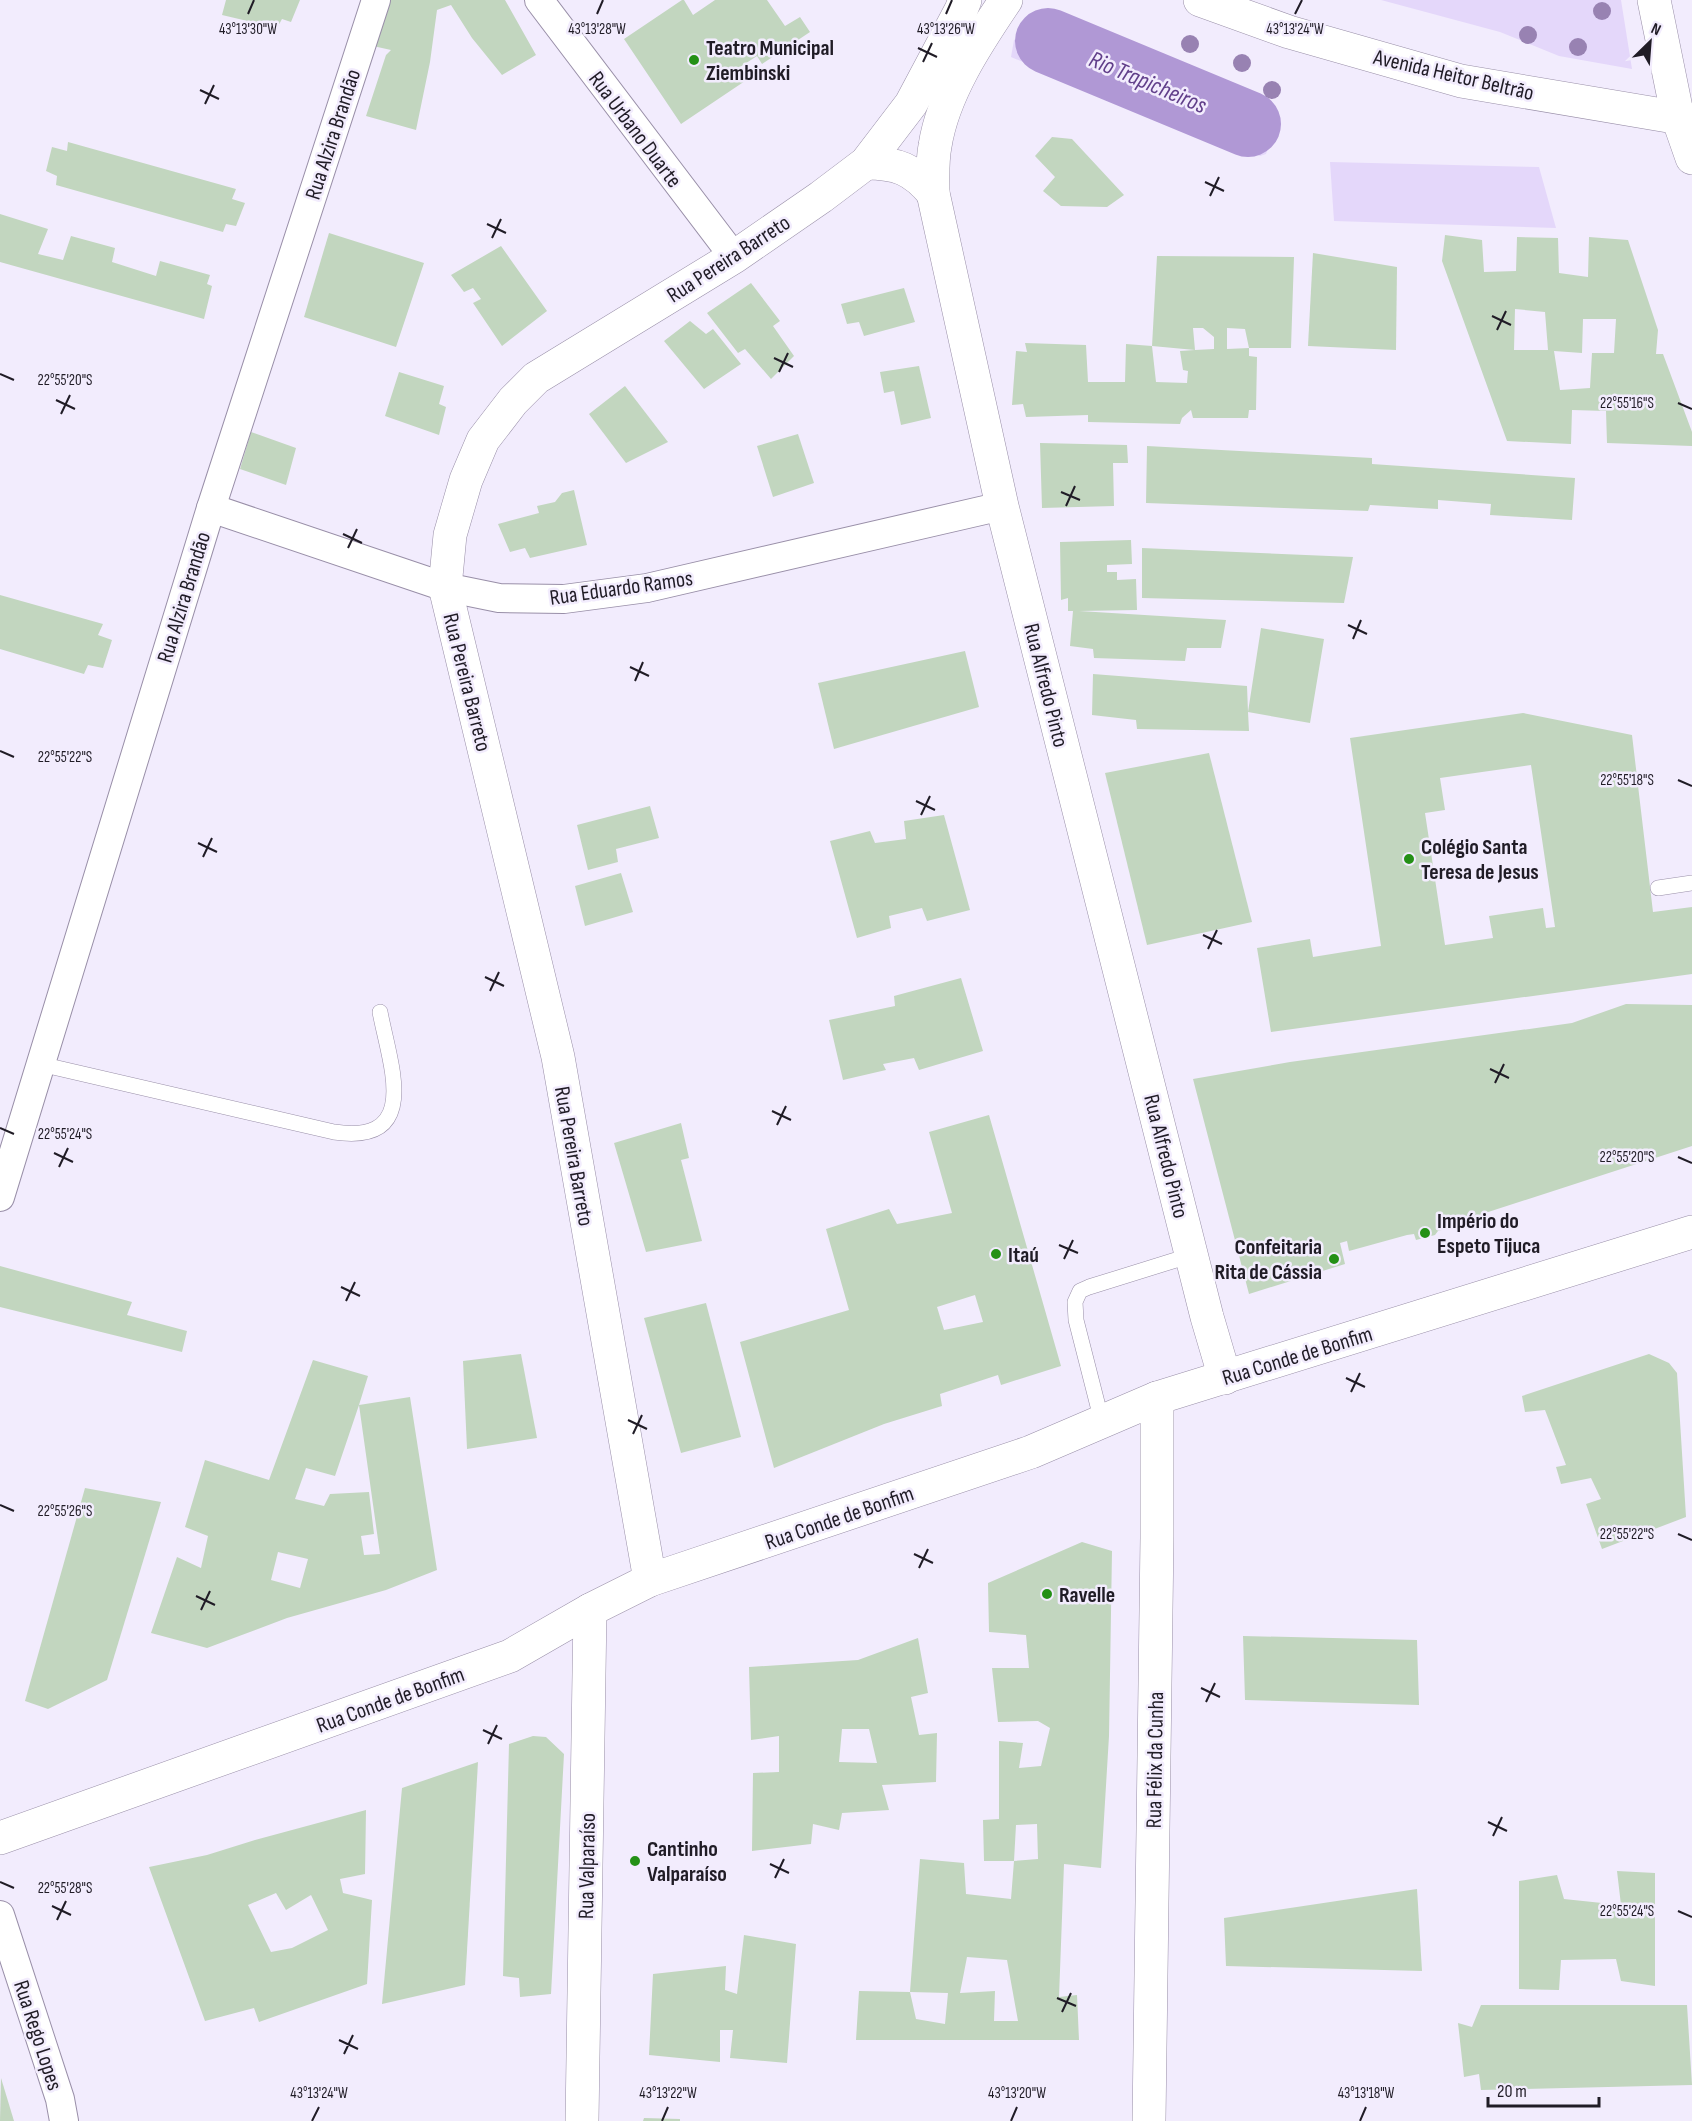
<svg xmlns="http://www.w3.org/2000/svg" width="1692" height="2121" font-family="'Sofia Sans Condensed',sans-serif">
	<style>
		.green { fill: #e4d7fa }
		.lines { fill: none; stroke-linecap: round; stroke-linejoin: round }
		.river { stroke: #b098d5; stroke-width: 66 }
		.building { fill: #c2d6bf; fill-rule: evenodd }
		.lane-casing { stroke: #998fa8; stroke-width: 16 }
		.street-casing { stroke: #998fa8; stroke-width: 30 }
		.secondary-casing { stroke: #998fa8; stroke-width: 34 }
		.lane { stroke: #fff; stroke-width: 15 }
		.street { stroke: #fff; stroke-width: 28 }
		.secondary { stroke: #fff; stroke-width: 33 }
		.tree { fill: #9882b2 }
		.ticks { fill: none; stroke: #201c26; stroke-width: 2 }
		.poi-dot { fill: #249016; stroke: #f2ecfd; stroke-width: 2 }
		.labels { text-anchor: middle; stroke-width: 5; stroke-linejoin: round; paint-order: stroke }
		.poi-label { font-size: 22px; font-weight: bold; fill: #201c26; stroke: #f2ecfd; text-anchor: start }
		.street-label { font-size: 22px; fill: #201c26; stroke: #f2ecfd }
		.water-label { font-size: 24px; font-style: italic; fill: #613f8a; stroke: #f2ecfd }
		.ticks-label { font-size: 15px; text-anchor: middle; fill: #201c26; stroke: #f2ecfd; stroke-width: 5; stroke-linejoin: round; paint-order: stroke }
	</style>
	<rect width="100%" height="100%" fill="#f2ecfd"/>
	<g class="green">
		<path d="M1381,0H1621L1632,69L1559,56L1500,32Z"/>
		<path d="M1037,25L1069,32L1275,109L1278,115L1266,154L1260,156L1164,121L1011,57L1014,40Z"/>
		<path d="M1330,162L1539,167L1556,228L1334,221Z"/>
	</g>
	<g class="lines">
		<path class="river" d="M1048,41L1248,124"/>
	</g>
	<g class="building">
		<path d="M226,0H300L291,22L282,19L277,28L222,15Z"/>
		<path d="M388,0H505L536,55L502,75L472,38L451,5L437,10L430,62L416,130L366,116L386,55L391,50L373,46Z"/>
		<path d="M682,0H684L693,15L715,0H767L785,26L800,17L810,32L762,64L757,56L737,69L745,81L681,124L624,39Z"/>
		<path d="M1052,137L1072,139L1124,195L1107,207L1061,206L1043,191L1055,177L1035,156Z"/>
		<path d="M68,142L236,189L232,199L245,203L236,226L226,224L223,232L56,185L57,176L46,171L52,147L67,151Z"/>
		<path d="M0,214L48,229L38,254L63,260L71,236L115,248L112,262L156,276L160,261L210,275L207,284L212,286L204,319L0,262Z"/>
		<path d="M329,233L424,263L396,347L304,317Z"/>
		<path d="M1445,235L1482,240L1484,272L1516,271L1517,237L1558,238L1559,273L1588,277L1589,237L1628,240L1658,330L1656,354H1663L1692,432V446L1607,443L1606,411L1572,410L1571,444L1507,441L1442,261ZM1515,309L1545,312L1548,350H1514ZM1583,319H1616L1614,353H1592L1590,388L1560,390L1554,351L1582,353Z"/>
		<path d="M501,246L547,311L502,346L473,303L481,299L473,288L464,292L451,275Z"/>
		<path d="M1313,253L1397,267L1396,350L1308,346Z"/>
		<path d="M1157,256L1294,257L1291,348H1249L1245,329L1227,328V349L1249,348V356L1257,357L1256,410H1249L1248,418H1193L1191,410L1182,418L1180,424L1088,422V415L1026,417L1023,404L1012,405L1016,351L1027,352L1025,343L1086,345L1088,382H1125L1126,344L1152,346L1156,382L1187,383L1188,371L1183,370L1180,351L1195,350L1152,346ZM1193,328H1203L1214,337V349L1195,350Z"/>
		<path d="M751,283L780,321L773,326L794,356L771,379L745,349L738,353L707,313Z"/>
		<path d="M904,288L915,322L864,336L859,322L847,324L841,304Z"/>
		<path d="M690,321L706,334L713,329L741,364L704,389L664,341Z"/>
		<path d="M919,366L931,418L901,425L894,391L884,393L880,372Z"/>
		<path d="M399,372L444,386L439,404L446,407L439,435L385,416Z"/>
		<path d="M625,386L668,442L626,463L589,414Z"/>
		<path d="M251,432L296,448L286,485L240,469Z"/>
		<path d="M798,434L814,483L773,497L757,446Z"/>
		<path d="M1040,443L1127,445L1128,463H1113L1114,506L1042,508Z"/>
		<path d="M1147,446L1372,458V464L1575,478L1572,520L1490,515L1491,504L1438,500V509L1370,505L1368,511L1146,503Z"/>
		<path d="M574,490L587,545L530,558L525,548L510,552L498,524L539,513L537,506L555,502L562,493Z"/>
		<path d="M1131,540L1132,564L1107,565V572H1117V580L1136,579L1137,610L1079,611L1226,620L1221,648H1187L1185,661L1094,658L1093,649L1070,646L1073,611H1068V598L1061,600L1060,542Z"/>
		<path d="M1142,548L1353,557L1344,603L1142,598Z"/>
		<path d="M0,595L103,624L98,635L112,640L103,668L88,665L84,674L0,649Z"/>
		<path d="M1261,628L1324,639L1310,723L1248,712L1249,731L1137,729L1136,720L1092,715L1093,674L1247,686L1248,712Z"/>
		<path d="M965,651L979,707L834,749L818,683Z"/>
		<path d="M1523,713L1632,735L1653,912L1692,907V974L1271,1032L1257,948L1310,939L1313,957L1381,946L1350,738ZM1531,765L1555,927L1546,928L1543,908L1489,916L1493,938L1445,945L1425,813L1445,810L1440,778Z"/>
		<path d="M1209,753L1252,922L1147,945L1105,773Z"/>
		<path d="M650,806L659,838L616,849L618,862L588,870L577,825Z"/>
		<path d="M944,815L970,910L927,921L922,908L889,916L891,928L857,938L830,841L870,831L875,843L906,839L904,821Z"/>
		<path d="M621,873L633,912L585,926L575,886Z"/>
		<path d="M961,978L983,1051L919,1070L914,1058L883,1064L886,1070L843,1080L829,1020L895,1006L894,996Z"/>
		<path d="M1626,1004L1692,1005V1146L1482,1214L1483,1219L1438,1231L1435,1235L1416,1240L1414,1234L1407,1235L1349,1251L1347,1241L1340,1243L1345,1264L1249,1294L1193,1079L1290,1062L1572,1023Z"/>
		<path d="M989,1115L1061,1366L1001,1385L998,1375L940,1394L942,1406L884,1424L774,1468L740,1342L849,1310L826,1229L889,1209L897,1224L952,1213L929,1132ZM975,1295L983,1322L944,1330L937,1307Z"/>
		<path d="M681,1123L689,1158L681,1160L702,1241L646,1252L614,1143Z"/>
		<path d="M0,1266L132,1302L127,1315L187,1331L182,1352L0,1307Z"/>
		<path d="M706,1303L741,1437L681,1453L644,1318Z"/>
		<path d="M521,1354L537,1438L467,1449L463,1361Z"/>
		<path d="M1649,1354L1669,1363L1677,1373L1686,1517L1602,1549L1586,1504L1601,1499L1591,1478L1561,1484L1556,1467L1566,1465L1545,1410L1525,1412L1522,1396Z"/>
		<path d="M313,1360L368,1376L359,1405L335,1476L306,1468L295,1499L324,1506L330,1494L369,1492L374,1534L361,1536L364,1555L380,1554L359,1405L410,1397L437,1570L386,1590L287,1618L207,1648L151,1633L177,1557L201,1568L208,1536L185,1527L205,1460L269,1480ZM278,1552L308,1559L300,1588L271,1580Z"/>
		<path d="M85,1488L161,1502L107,1680L48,1709L25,1701Z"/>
		<path d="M1082,1542L1112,1551L1109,1736L1101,1868L1064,1864L1059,1997L1077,1995L1079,2040H856L859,1991L910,1992L916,2019L945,2024L948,1993L910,1992L920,1859L964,1863L966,1894L1011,1899L1014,1861L1038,1859L1037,1824L1016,1825L1014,1861H984L983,1820L999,1819V1741L1023,1743L1019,1768L1041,1766L1050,1728L1038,1721L998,1722L992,1668H1029L1026,1635L989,1632L988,1583ZM967,1957L1007,1960L1018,2021H994L995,1991L960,1993Z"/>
		<path d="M1243,1636L1417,1640L1419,1705L1245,1700Z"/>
		<path d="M918,1638L928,1693L911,1697L919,1735L937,1733L936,1782L882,1785L889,1810L842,1813L839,1830L813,1824L811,1844L752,1851L753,1773L779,1772V1736L751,1740L749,1667L858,1660ZM842,1729H869L877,1763L839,1762Z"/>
		<path d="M533,1736L546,1737L564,1754L551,1994L520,1997L519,1978L503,1976L509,1744Z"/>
		<path d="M478,1762L465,1985L382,2004L402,1788Z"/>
		<path d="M366,1810L365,1874L340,1879L343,1893L372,1900L367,1984L259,2022L254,2008L205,2021L149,1867L207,1855L255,1840ZM276,1893L286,1910L311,1895L328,1930L292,1948L271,1952L248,1905Z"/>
		<path d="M1617,1871L1655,1873V1986L1621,1981L1616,1959L1561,1960L1559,1990L1519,1989V1881L1557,1875L1564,1899L1621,1905Z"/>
		<path d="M1417,1889L1422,1971L1226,1966L1224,1918Z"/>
		<path d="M744,1935L796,1944L787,2063L730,2058L733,2030H720V2062L649,2055L653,1974L726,1966L725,1990L737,1994Z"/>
		<path d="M1481,2005H1687L1692,2085L1481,2090L1479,2074L1464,2077L1458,2023L1472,2027Z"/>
		<path d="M1,2078L14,2121H0Z"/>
		<path d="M644,2118L680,2119V2121H643Z"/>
	</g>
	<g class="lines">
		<defs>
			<g id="lane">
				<path d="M1658,888L1692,883"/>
				<path d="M40,1064L334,1132C422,1145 390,1065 380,1012"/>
				<path d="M1102,1422L1076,1320L1075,1302L1080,1291L1089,1287L1192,1255"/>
			</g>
			<g id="street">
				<path d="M539,0L734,257"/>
				<path d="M211,508L445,587L499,598L564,599L647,588L1002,506"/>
				<path d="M0,1197L211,508L376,0"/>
				<path d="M0,1915L60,2099L64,2121"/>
			</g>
			<g id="secondary">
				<path d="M1006,0C977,43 943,94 935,146C932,161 933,177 933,193L1002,506L1207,1317L1225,1378"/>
				<path d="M1200,0L1289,32L1461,81L1692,120"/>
				<path d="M1654,0L1678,118L1692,158"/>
				<path d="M866,163C897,163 913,169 933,193"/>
				<path d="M650,1580L558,1057L445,587L450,535L466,480L483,440L513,401L536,378L734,257L821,197L866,163L911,104L961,10L965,0"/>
				<path d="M0,1838L510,1656L590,1610L650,1580L1031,1452L1157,1398L1692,1232"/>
				<path d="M582,2121L590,1610"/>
				<path d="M1149,2121L1157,1538V1398"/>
			</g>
		</defs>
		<use href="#lane" class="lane-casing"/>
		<use href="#street" class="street-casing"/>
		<use href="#secondary" class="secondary-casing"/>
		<use href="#lane" class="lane"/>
		<use href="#street" class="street"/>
		<use href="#secondary" class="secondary"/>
	</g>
	<g class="tree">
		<circle cx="1602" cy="11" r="9"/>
		<circle cx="1528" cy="35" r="9"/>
		<circle cx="1190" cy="44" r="9"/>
		<circle cx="1578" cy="47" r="9"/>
		<circle cx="1242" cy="63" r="9"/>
		<circle cx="1272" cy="90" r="9"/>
	</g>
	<path class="ticks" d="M248,14L254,0M597,14L603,0M946,14L952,0M1295,14L1302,0M918,48L937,57M923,62L932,43M200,90L219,99M205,104L214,85M1205,182L1224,191M1210,196L1219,177M487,224L506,233M492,238L501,219M1492,316L1511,325M1497,330L1506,311M774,358L793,367M779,372L788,353M0,374L14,380M56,400L75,409M1678,403L1692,409M61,414L70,395M1061,492L1080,500M1066,506L1075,486M343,534L362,543M348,548L357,529M1348,625L1367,634M1353,639L1361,620M630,667L649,676M635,681L643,662M0,751L14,757M1678,780L1692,786M916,801L935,810M921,815L930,796M198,843L217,852M203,857L212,838M1203,935L1222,944M1208,949L1217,930M485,977L504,986M490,991L499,972M1490,1069L1509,1078M1495,1083L1504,1064M772,1111L791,1120M777,1125L786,1106M0,1128L14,1134M54,1153L73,1162M1678,1157L1692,1163M59,1167L68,1148M1059,1245L1078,1253M1064,1259L1073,1240M341,1287L360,1296M346,1301L355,1282M1346,1378L1365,1387M1351,1392L1360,1373M628,1420L647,1429M633,1434L642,1415M0,1505L14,1511M1678,1534L1692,1540M914,1554L933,1563M919,1568L928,1549M196,1596L215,1605M201,1610L210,1591M1201,1688L1220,1697M1206,1702L1215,1683M483,1730L502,1739M488,1744L497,1725M1488,1822L1507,1831M1493,1836L1502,1817M770,1864L789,1873M775,1878L784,1859M0,1882L14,1888M52,1906L71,1915M1678,1911L1692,1917M57,1920L66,1901M1057,1998L1076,2006M1062,2012L1071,1993M339,2040L358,2049M344,2054L353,2035M312,2121L319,2107M662,2121L668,2107M1011,2121L1017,2107M1360,2121L1366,2107"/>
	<g class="poi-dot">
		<circle cx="694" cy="60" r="6"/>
		<circle cx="1409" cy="859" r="6"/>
		<circle cx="1425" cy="1233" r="6"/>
		<circle cx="996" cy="1254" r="6"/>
		<circle cx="1334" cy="1259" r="6"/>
		<circle cx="1047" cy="1594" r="6"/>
		<circle cx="635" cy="1861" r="6"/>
	</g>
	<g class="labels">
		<g class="poi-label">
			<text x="706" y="55">Teatro Municipal<tspan x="706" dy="25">Ziembinski</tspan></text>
			<text x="1421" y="854">Colégio Santa<tspan x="1421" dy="25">Teresa de Jesus</tspan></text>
			<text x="1437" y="1228">Império do<tspan x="1437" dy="25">Espeto Tijuca</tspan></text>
			<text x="1322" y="1254" text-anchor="end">Confeitaria<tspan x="1322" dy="25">Rita de Cássia</tspan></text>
			<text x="1008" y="1262">Itaú</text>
			<text x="1059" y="1602">Ravelle</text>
			<text x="647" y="1856">Cantinho<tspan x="647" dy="25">Valparaíso</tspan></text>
		</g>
		<g class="street-label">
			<text transform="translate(1454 74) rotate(13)" y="8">Avenida Heitor Beltrão</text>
			<text transform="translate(636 129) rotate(53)" y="8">Rua Urbano Duarte</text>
			<text transform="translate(332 134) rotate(-72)" y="8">Rua Alzira Brandão</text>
			<text transform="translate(728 258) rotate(-33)" y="8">Rua Pereira Barreto</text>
			<text transform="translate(621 587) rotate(-8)" y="8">Rua Eduardo Ramos</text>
			<text transform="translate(183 597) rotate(-73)" y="8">Rua Alzira Brandão</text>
			<text transform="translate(468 682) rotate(76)" y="8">Rua Pereira Barreto</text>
			<text transform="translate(1047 685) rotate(76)" y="8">Rua Alfredo Pinto</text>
			<text transform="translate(575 1156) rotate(80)" y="8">Rua Pereira Barreto</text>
			<text transform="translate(1167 1156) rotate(76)" y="8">Rua Alfredo Pinto</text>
			<text transform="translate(1297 1355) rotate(-17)" y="8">Rua Conde de Bonfim</text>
			<text transform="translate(839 1517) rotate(-19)" y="8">Rua Conde de Bonfim</text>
			<text transform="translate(390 1699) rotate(-20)" y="8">Rua Conde de Bonfim</text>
			<text transform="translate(1154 1760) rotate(-89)" y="8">Rua Félix da Cunha</text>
			<text transform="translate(586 1866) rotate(-89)" y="8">Rua Valparaíso</text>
			<text transform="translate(39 2035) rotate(72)" y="8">Rua Rego Lopes</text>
		</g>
		<g class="water-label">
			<text transform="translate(1148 82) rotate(23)" y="8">Rio Trapicheiros</text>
		</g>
	</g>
	<g class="ticks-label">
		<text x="248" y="34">43°13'30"W</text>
		<text x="597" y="34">43°13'28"W</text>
		<text x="946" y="34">43°13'26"W</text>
		<text x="1295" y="34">43°13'24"W</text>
		<text x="65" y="385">22°55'20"S</text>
		<text x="1627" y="408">22°55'16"S</text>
		<text x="65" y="762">22°55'22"S</text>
		<text x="1627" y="785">22°55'18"S</text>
		<text x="65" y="1139">22°55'24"S</text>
		<text x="1627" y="1162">22°55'20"S</text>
		<text x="65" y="1516">22°55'26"S</text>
		<text x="1627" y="1539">22°55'22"S</text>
		<text x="65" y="1893">22°55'28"S</text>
		<text x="1627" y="1916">22°55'24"S</text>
		<text x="319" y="2098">43°13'24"W</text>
		<text x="668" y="2098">43°13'22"W</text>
		<text x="1017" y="2098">43°13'20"W</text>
		<text x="1366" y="2098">43°13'18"W</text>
	</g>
	<g transform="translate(1650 42) rotate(25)" stroke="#f2ecfd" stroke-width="4.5" paint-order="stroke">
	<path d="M0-4.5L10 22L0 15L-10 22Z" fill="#201c26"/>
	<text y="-9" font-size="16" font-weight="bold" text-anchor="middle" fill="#201c26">N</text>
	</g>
	<path d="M1488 2097v9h111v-9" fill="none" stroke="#201c26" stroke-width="3"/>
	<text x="1497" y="2097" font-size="18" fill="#201c26" stroke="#f2ecfd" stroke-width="4.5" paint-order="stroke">20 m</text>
</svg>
